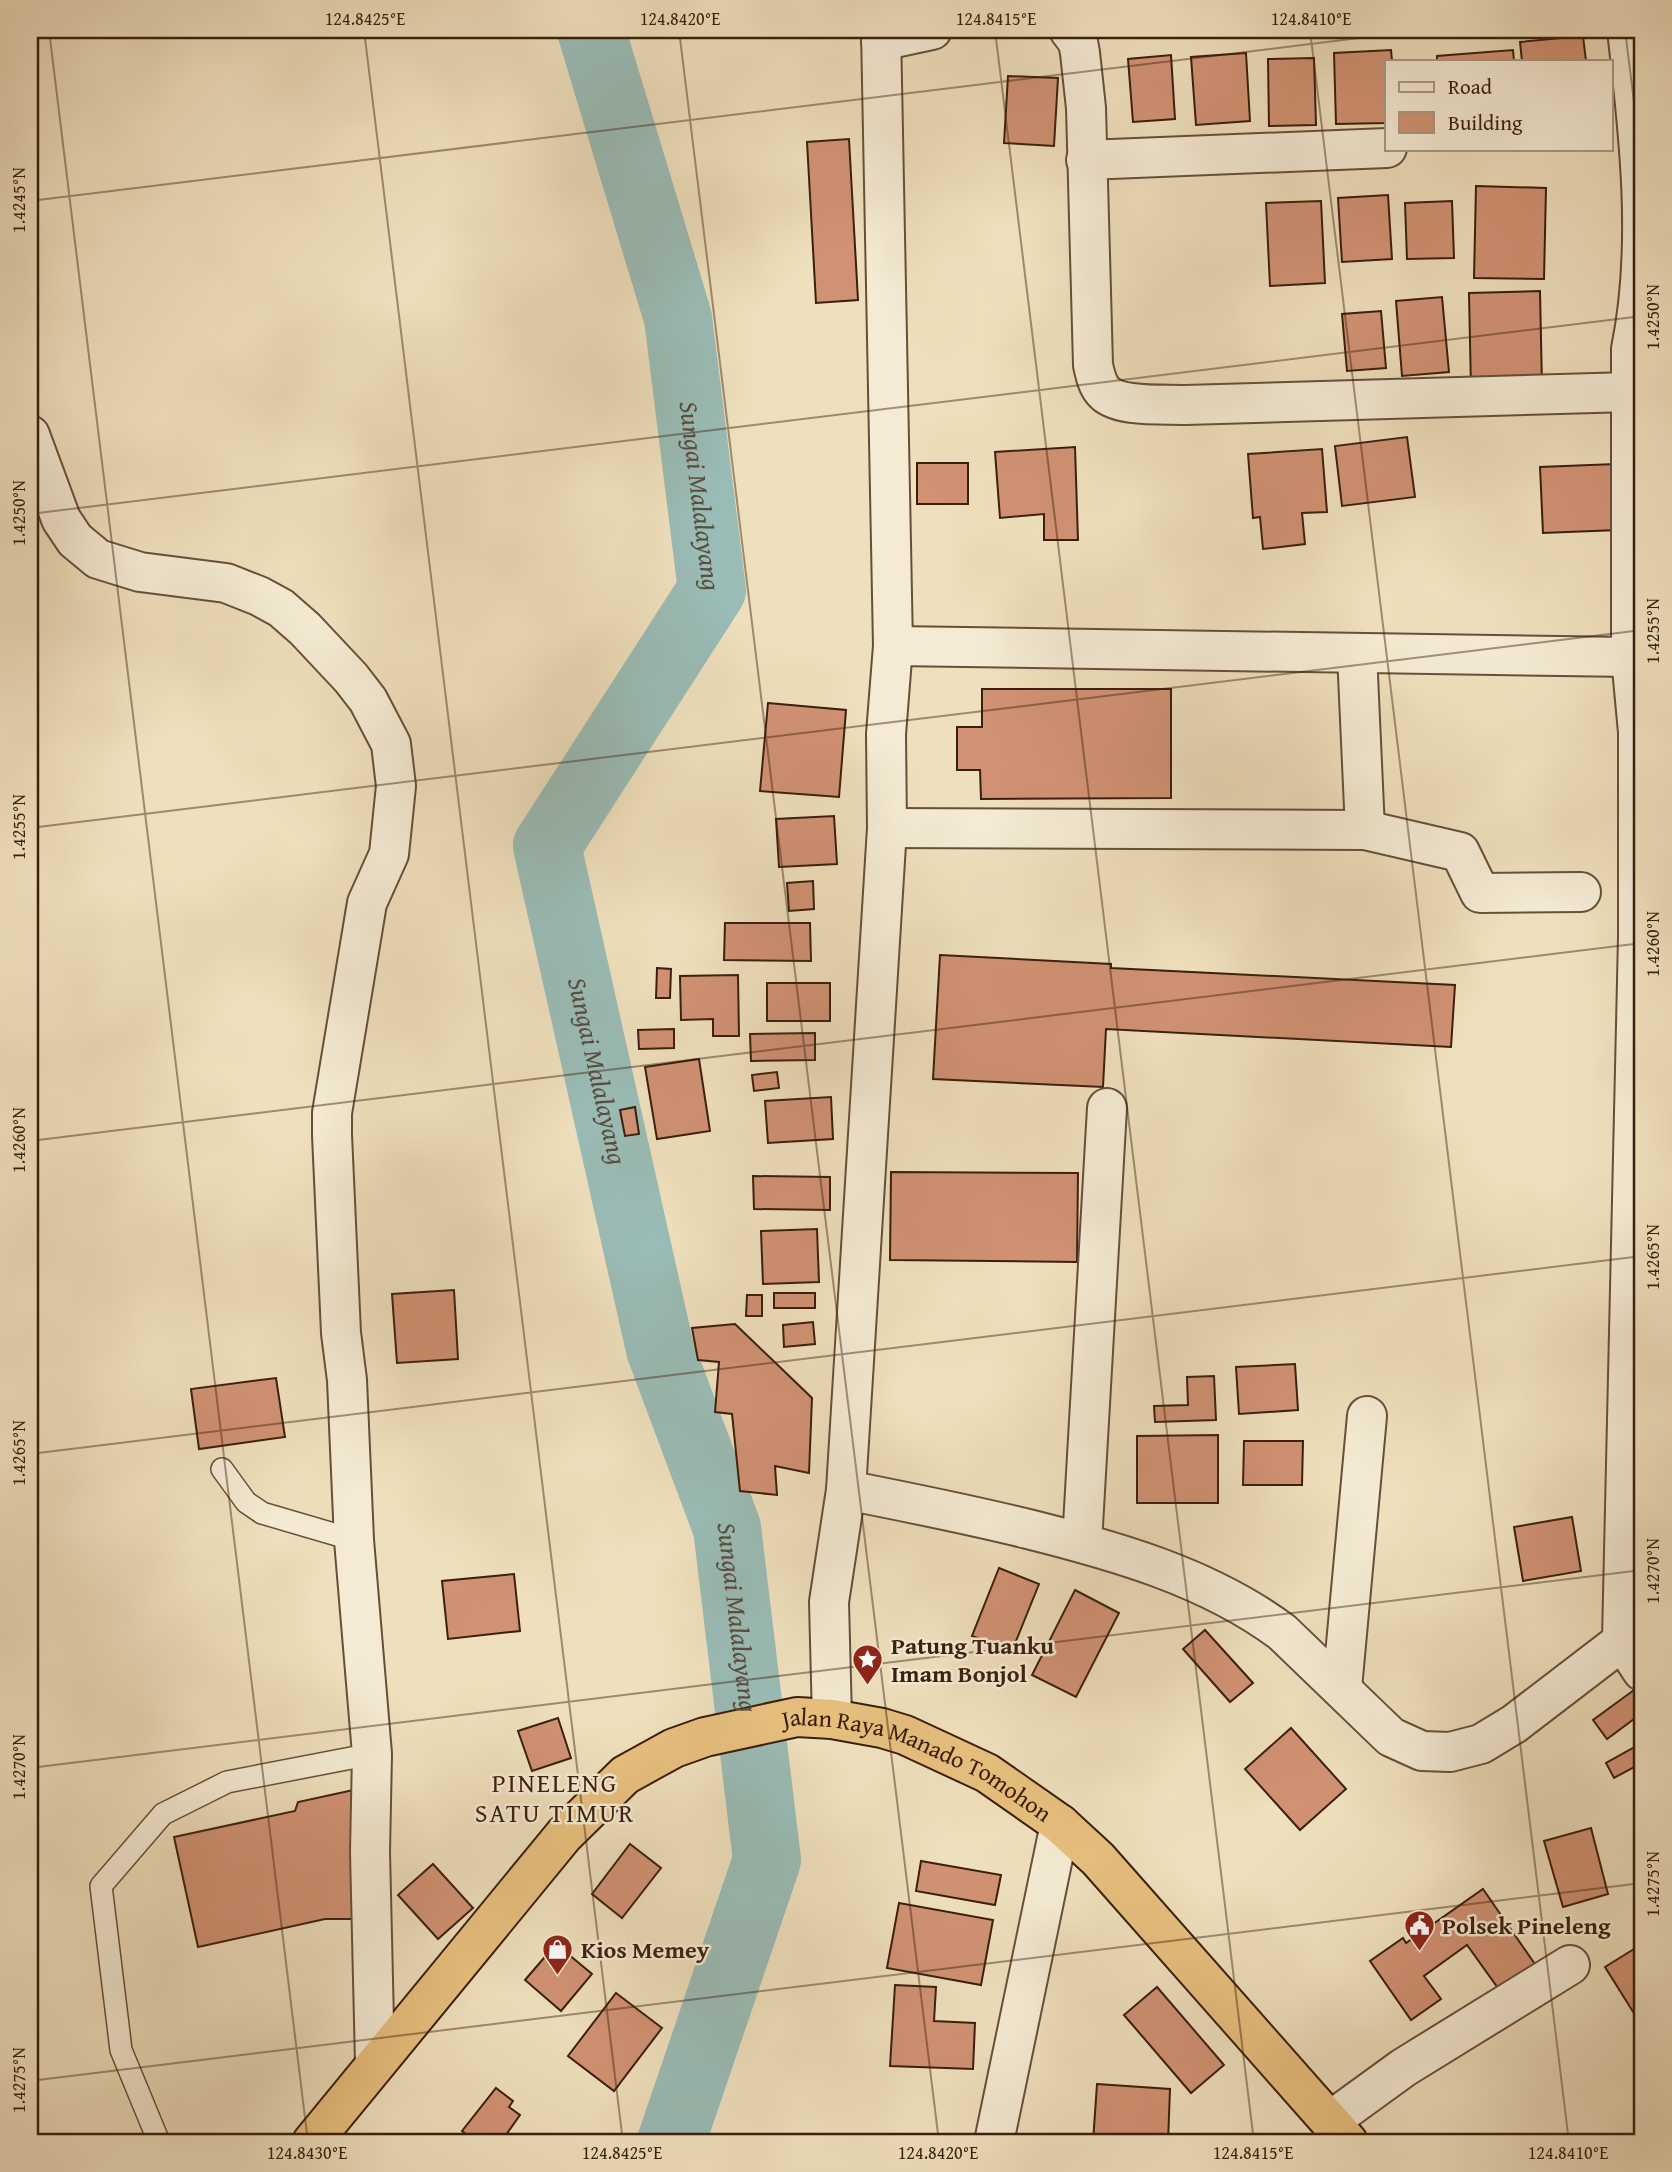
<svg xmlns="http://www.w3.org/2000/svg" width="1672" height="2172" font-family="'Gentium Book Plus',serif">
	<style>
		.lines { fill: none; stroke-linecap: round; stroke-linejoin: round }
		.river { stroke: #9abcb6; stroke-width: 68 }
		.building { fill: #d19274; stroke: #3b1e0e; stroke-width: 2 }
		.service-casing { stroke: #684e3a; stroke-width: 24 }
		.minor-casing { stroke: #684e3a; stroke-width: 42 }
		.trunk-casing { stroke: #3b1e0e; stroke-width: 42 }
		.service { stroke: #f5ebd4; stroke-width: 21 }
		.minor { stroke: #f5ebd4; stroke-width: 38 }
		.trunk { stroke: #e8c07e; stroke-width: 38 }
		.ticks { fill: none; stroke: #3b1e0e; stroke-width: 2; stroke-opacity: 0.45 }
		.labels { text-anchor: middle; stroke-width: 5; stroke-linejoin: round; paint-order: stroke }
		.poi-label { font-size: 24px; font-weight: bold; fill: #3b1e0e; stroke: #f5ebd4; text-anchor: start }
		.street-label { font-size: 24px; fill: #3b1e0e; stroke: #f5ebd4 }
		.water-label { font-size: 26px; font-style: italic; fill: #584d40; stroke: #f5ebd4 }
		.neighbourhood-label { font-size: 26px; letter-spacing: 2px; fill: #3b1e0e; stroke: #f5ebd4 }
		.neatline { fill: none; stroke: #3b1e0e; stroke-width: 2.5 }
		.ticks-label { font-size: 18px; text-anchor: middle; fill: #3b1e0e }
	</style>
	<rect width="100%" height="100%" fill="#efe0bd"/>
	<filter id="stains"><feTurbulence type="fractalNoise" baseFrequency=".00286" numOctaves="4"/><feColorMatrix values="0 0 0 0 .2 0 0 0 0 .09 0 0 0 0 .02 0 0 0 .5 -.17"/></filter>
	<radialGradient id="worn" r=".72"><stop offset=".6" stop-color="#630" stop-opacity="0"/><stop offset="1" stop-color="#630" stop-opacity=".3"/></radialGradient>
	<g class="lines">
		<path class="river" id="s1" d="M591,30L678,318L712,590L547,846L660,1349L727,1528L767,1860L671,2142"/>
	</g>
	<g class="building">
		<path d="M1583,36L1586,61H1522L1520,42Z"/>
		<path d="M1391,50L1392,61H1387V123L1336,124L1334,53Z"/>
		<path d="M1513,50L1514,61H1437V56Z"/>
		<path d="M1246,53L1250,121L1196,125L1191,57Z"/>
		<path d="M1171,55L1175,119L1133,122L1128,59Z"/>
		<path d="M1314,58L1316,125L1269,126L1268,59Z"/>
		<path d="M1008,76L1058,78L1054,146L1004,143Z"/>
		<path d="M849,139L858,300L816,303L807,142Z"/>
		<path d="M1476,186L1546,188L1544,279L1474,278Z"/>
		<path d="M1388,195L1392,259L1342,262L1338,198Z"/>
		<path d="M1321,201L1325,283L1270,286L1266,203Z"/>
		<path d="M1452,201L1454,258L1407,259L1405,203Z"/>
		<path d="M1540,291L1542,387L1471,389L1469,293Z"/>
		<path d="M1442,297L1449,372L1402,376L1396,301Z"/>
		<path d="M1381,311L1386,368L1347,371L1342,314Z"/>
		<path d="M1407,437L1415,497L1342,506L1335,446Z"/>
		<path d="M1075,447L1078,540H1044V514L1000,518L995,452Z"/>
		<path d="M1322,449L1327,512L1302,513L1305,544L1263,549L1260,517L1253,518L1248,454Z"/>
		<rect x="917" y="463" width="51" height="41"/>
		<path d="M1615,464L1618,530L1543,533L1540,467Z"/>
		<path d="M982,689H1171V798L981,799L980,770H957V727H982Z"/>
		<path d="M768,703L846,710L839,797L760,791Z"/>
		<path d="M834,816L837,864L779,867L776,819Z"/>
		<path d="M813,881L814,909L789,911L787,883Z"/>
		<path d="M725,923H810L811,961L724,960Z"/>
		<path d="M940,955L1111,964V968L1455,985L1451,1047L1106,1029L1103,1087L933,1079Z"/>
		<path d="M657,968L671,969L670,998H656Z"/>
		<path d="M738,975L739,1036H713V1019L681,1020L680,976Z"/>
		<rect x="767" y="983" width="63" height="38"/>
		<path d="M674,1029V1048L639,1049L638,1030Z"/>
		<path d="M815,1033V1060L751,1061L750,1034Z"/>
		<path d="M699,1059L710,1131L657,1139L645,1067Z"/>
		<path d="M777,1072L779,1088L754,1091L752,1075Z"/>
		<path d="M831,1097L833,1139L768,1143L765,1101Z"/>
		<path d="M635,1107L639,1134L625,1136L620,1110Z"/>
		<path d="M891,1172L1078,1173L1077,1262L890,1260Z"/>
		<path d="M753,1176L830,1177V1210L754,1209Z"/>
		<path d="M817,1229L819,1282L763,1284L761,1231Z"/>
		<path d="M454,1290L458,1359L397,1363L392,1294Z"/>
		<rect x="774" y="1293" width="41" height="15"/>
		<path d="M747,1295H762V1316H746Z"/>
		<path d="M813,1322L815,1344L784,1347L783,1325Z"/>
		<path d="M735,1324L812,1398L809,1473L775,1466L777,1495L740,1491L732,1414L715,1412L719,1362L698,1360L692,1328Z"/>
		<path d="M1295,1364L1298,1410L1239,1414L1236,1367Z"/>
		<path d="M1214,1376L1216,1420L1155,1422L1154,1406L1188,1405L1187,1377Z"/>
		<path d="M276,1378L285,1437L199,1449L191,1389Z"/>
		<path d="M1218,1435V1503H1137V1436Z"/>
		<path d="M1244,1441H1303L1302,1485H1243Z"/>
		<path d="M1572,1517L1581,1571L1523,1581L1514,1527Z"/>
		<path d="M999,1568L1039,1584L1012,1651L972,1636Z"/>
		<path d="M514,1574L520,1631L448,1639L442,1581Z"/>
		<path d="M1075,1590L1119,1613L1076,1697L1032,1675Z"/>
		<path d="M1205,1630L1253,1683L1230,1702L1183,1649Z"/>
		<path d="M1634,1690L1642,1700V1713L1607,1739L1593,1720Z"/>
		<path d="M558,1718L571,1758L532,1771L518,1731Z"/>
		<path d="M1291,1728L1346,1789L1300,1830L1245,1769Z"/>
		<path d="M1642,1743V1763L1614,1778L1606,1763Z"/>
		<path d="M358,1789L352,1919H325L198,1947L174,1837L295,1811L298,1802Z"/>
		<path d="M1591,1828L1608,1894L1563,1907L1544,1841Z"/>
		<path d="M630,1844L661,1868L622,1918L592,1894Z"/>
		<path d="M921,1861L1001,1875L995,1905L916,1891Z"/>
		<path d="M433,1864L473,1908L438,1939L398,1895Z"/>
		<path d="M1483,1889L1539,1970L1503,1995L1467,1945L1424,1976L1441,1999L1411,2020L1370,1961L1403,1938L1406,1943Z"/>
		<path d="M899,1903L993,1920L981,1985L887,1968Z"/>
		<path d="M556,1944L592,1974L561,2011L525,1980Z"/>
		<path d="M1642,1944V2026L1605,1967Z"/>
		<path d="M895,1985L936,1987L934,2021L975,2023L973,2069L890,2066Z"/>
		<path d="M1157,1987L1224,2065L1191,2093L1124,2015Z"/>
		<path d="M616,1993L662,2028L614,2091L568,2056Z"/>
		<path d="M1097,2084L1170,2089L1168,2142H1093Z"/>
		<path d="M496,2088L513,2101L509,2107L520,2115L501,2142L487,2134L482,2142H477L462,2131Z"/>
	</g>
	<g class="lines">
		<defs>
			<g id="service">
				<path d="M222,1469L246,1502L262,1513L354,1540"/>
				<path d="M159,2142L121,2050L101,1886L163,1814L227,1782L372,1754"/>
			</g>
			<g id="minor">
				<path d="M1069,30L1078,42L1080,53L1086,108L1093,365C1095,374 1097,384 1103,391C1117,408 1163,404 1185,405L1630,392"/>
				<path d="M1627,30C1639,133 1652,247 1631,349V657L1638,732V937L1622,1640L1642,1671"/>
				<path d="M881,41L932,30"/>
				<path d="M1086,160L1387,148"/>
				<path d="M30,435L61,519L75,540L98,559L140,572L226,583L259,596L281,608L305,629L351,678L368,700L391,744L396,786L389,854L367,903L332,1113V1135L341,1333L347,1380L354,1540L372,1754L370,1852L375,2064"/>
				<path d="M893,646L1631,657"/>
				<path d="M1357,653L1365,830"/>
				<path d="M887,828L1365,830L1460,852L1480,893L1581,892"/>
				<path d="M846,1490C907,1502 967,1514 1028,1529C1116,1551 1208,1577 1282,1632L1391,1737L1422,1751L1450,1752L1481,1744L1514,1724L1642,1626"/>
				<path d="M1082,1543L1107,1108"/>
				<path d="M1342,1688L1367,1416"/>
				<path d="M832,1719L829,1602L846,1490L887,828L886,734L893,646L881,30"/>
				<path d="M1330,2121L1403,2068L1570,1965"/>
				<path d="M994,2142L1060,1824"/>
			</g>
			<g id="trunk">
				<path id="s2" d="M312,2142L564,1835L625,1775L674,1748L705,1737L797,1717L832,1719L882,1728L905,1735L987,1773L1060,1824L1098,1859L1348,2142"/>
			</g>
		</defs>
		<use href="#service" class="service-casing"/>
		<use href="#minor" class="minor-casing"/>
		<use href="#trunk" class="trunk-casing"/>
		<use href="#service" class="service"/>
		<use href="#minor" class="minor"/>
		<use href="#trunk" class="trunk"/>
	</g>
	<path class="ticks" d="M49,30L308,2142M364,30L623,2142M679,30L939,2142M995,30L1254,2142M1310,30L1569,2142M1625,30L1642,166M30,201L1424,30M30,514L1642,316M30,828L1642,630M30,1141L1642,943M30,1454L1642,1256M30,1768L1642,1570M30,2081L1642,1883"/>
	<defs>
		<symbol id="sight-pin" viewBox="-11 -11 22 30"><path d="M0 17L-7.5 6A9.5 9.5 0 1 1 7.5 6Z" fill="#8f2418" stroke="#f5ebd4"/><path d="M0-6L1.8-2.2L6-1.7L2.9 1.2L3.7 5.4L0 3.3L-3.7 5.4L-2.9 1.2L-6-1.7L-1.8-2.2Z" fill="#fff"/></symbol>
		<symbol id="civic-pin" viewBox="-11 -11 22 30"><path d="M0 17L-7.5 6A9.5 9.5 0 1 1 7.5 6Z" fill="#8f2418" stroke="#f5ebd4"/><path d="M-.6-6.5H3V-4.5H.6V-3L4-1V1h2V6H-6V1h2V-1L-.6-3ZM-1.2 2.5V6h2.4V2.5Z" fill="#fff"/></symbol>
		<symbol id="shop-pin" viewBox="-11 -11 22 30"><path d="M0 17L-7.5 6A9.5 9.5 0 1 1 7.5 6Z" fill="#8f2418" stroke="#f5ebd4"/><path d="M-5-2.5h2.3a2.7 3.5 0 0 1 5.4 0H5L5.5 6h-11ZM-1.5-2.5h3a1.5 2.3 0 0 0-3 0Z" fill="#fff"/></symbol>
	</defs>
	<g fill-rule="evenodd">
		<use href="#sight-pin" x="850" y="1642" width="35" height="47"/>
		<use href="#civic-pin" x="1402" y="1908" width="35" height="47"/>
		<use href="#shop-pin" x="540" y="1932" width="35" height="47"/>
	</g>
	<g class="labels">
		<g class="poi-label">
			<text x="891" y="1654">Patung Tuanku<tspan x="891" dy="28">Imam Bonjol</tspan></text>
			<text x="1442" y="1934">Polsek Pineleng</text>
			<text x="581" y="1958">Kios Memey</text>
		</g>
		<g class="street-label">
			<text dy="8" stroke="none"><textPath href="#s2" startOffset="796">Jalan Raya Manado Tomohon</textPath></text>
		</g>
		<g class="water-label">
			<text dy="9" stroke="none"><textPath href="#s1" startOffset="480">Sungai Malalayang</textPath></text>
			<text dy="9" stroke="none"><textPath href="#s1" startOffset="1110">Sungai Malalayang</textPath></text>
			<text dy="9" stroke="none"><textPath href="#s1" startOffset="1676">Sungai Malalayang</textPath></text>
		</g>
		<g class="neighbourhood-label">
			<text x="555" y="1792">PINELENG<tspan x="555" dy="30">SATU TIMUR</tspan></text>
		</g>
	</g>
	<rect width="1672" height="2172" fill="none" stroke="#efe0bd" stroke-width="77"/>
	<rect x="1385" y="60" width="228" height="91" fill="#f5ebd4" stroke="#ab9985" stroke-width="2"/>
	<rect x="1399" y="82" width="35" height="10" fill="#f5ebd4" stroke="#ab9985" stroke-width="2"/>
	<text x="1448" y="94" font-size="21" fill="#3b1e0e">Road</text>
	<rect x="1399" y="112" width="35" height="21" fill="#d19274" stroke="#ab9985" stroke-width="2"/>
	<text x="1448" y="130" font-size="21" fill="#3b1e0e">Building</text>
	<rect x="38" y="38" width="1596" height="2096" class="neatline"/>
	<g class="ticks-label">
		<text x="365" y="25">124.8425°E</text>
		<text x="680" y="25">124.8420°E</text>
		<text x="996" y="25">124.8415°E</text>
		<text x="1311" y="25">124.8410°E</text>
		<text transform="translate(19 200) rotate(-90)" y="6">1.4245°N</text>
		<text transform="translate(1653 317) rotate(-90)" y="6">1.4250°N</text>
		<text transform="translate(19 513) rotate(-90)" y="6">1.4250°N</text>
		<text transform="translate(1653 631) rotate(-90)" y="6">1.4255°N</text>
		<text transform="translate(19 827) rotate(-90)" y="6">1.4255°N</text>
		<text transform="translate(1653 944) rotate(-90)" y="6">1.4260°N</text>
		<text transform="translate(19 1140) rotate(-90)" y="6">1.4260°N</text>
		<text transform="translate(1653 1257) rotate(-90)" y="6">1.4265°N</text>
		<text transform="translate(19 1453) rotate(-90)" y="6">1.4265°N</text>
		<text transform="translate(1653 1571) rotate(-90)" y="6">1.4270°N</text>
		<text transform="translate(19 1767) rotate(-90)" y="6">1.4270°N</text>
		<text transform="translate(1653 1884) rotate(-90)" y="6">1.4275°N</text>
		<text transform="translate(19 2080) rotate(-90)" y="6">1.4275°N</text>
		<text x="307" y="2159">124.8430°E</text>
		<text x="622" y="2159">124.8425°E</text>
		<text x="938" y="2159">124.8420°E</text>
		<text x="1253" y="2159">124.8415°E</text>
		<text x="1568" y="2159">124.8410°E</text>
	</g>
	<rect width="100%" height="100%" filter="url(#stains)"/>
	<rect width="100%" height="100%" fill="url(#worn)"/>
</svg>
